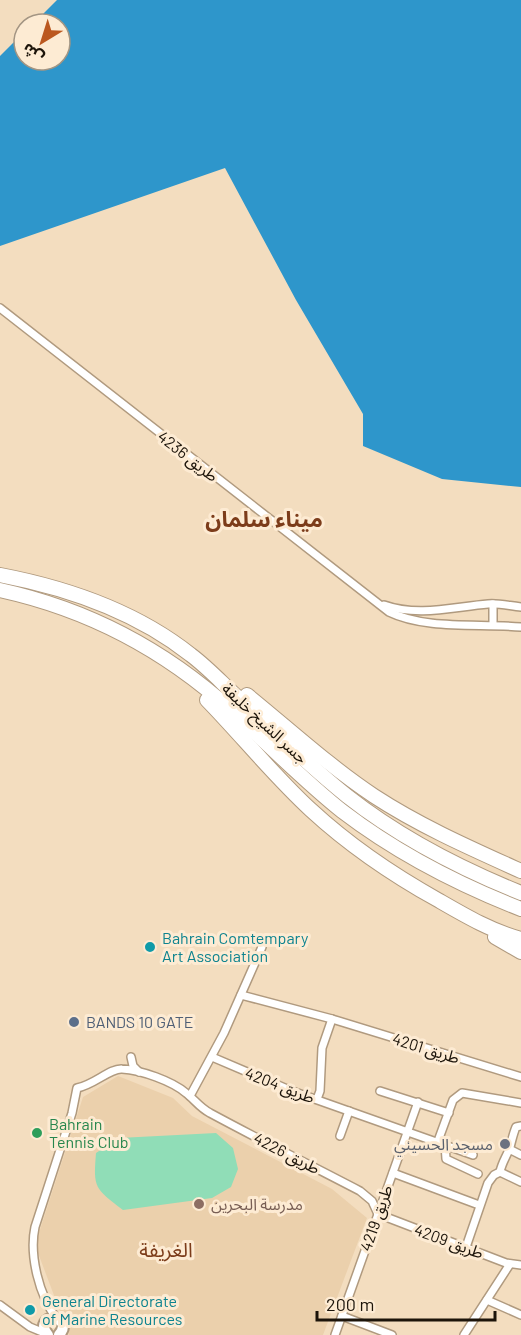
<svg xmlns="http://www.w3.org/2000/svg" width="521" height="1335" font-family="Barlow,'Noto Sans Arabic',sans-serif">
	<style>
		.built { fill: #ebd0ac }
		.green { fill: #90ddb7 }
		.water { fill: #2e96cb }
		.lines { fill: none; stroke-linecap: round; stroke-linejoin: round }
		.street-casing { stroke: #b09a7f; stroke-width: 10 }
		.secondary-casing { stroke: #b09a7f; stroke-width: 14 }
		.highway-casing { stroke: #b09a7f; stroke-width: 16 }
		.street { stroke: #fff; stroke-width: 7 }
		.secondary { stroke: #fff; stroke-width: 10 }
		.highway { stroke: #fff; stroke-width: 14 }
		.culture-dot { fill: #0f9aa8; stroke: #fdebd3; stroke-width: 2 }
		.service-dot { fill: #5c6f8a; stroke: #fdebd3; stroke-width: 2 }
		.leisure-dot { fill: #2e9e5b; stroke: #fdebd3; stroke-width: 2 }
		.worship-dot { fill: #6b7280; stroke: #fdebd3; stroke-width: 2 }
		.education-dot { fill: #8d6e63; stroke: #fdebd3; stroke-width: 2 }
		.labels { text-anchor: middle; stroke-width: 6; stroke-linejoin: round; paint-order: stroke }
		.street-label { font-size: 16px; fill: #1c140a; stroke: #fdebd3 }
		.culture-label { font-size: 16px; fill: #0d838f; stroke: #fdebd3; text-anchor: start }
		.service-label { font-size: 16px; fill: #4e5e75; stroke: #fdebd3; text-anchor: start }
		.leisure-label { font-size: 16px; fill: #27864d; stroke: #fdebd3; text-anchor: start }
		.worship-label { font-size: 16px; fill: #5b616d; stroke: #fdebd3; text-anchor: end }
		.education-label { font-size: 16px; fill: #785e54; stroke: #fdebd3; text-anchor: start }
		.quarter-label { font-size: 20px; fill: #7c3c1a; stroke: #fdebd3 }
		.district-label { font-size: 22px; font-weight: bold; fill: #7c3c1a; stroke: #fdebd3 }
	</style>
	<rect width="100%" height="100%" fill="#f3ddbf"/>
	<path class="built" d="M118,1076L173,1098L192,1116L332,1189L367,1218L323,1335H69L35,1245L83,1097Z"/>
	<path class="green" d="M216,1133L233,1148L238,1169L231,1187L212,1198L123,1210C95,1188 93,1189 96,1153L119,1138Z"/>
	<path class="water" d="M57,0H521V487L442,479L363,446V414L296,300L225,168L0,246V56L24,32V60H60V24H33Z"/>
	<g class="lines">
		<defs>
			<g id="street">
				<path d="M0,308L389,612C426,630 480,623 521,627"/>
				<path d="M384,605C418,617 453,607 488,604C499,603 510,606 521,607"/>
				<path d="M493,625V604"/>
				<path d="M241,995L332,1019L521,1077"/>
				<path d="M131,1057L133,1066L139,1072"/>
				<path d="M212,1057L292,1091L473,1155"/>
				<path d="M380,1091L449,1113"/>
				<path d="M190,1096L224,1033L262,947"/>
				<path d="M317,1099L320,1091L322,1048L332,1019"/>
				<path d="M340,1136L349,1111"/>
				<path d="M438,1141L453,1100L462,1093L521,1103"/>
				<path d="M445,1144L446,1159L478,1174"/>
				<path d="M509,1149L521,1155"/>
				<path d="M500,1172C502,1162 507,1156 510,1147C512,1140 513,1134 516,1127L521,1126"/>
				<path d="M500,1172L521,1182"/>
				<path d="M393,1173L479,1205"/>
				<path d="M378,1214L506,1263L521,1265"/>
				<path d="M466,1247L488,1183L494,1175L500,1172"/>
				<path d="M487,1300L521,1315"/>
				<path d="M0,1305L30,1327L47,1334"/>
				<path d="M342,1316L392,1335"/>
				<path d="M57,1319C39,1296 29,1255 35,1227L72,1113L77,1088C94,1085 110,1068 122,1069C141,1070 172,1081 186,1093C194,1099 200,1108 210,1113C260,1140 310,1165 360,1191L372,1201L378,1214"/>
				<path d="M335,1335L418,1102"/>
				<path d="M464,1335L510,1264"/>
			</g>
			<path id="secondary" d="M48,1335C31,1313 76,1314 59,1335"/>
			<g id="highway">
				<path d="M0,575C68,588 137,612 191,655C207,667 221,682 235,695C271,729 307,764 347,796C399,837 459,868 521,893"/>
				<path d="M0,590C87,609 165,650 231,710C268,744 303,780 342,811C397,853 457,884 521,909"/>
				<path d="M247,695C289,729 329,766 374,796C420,826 470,848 521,871"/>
				<path d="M207,700C242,736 274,776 311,810C349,845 393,875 438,900C464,915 491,931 521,939"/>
				<path d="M495,937L521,952"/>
			</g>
		</defs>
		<use href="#street" class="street-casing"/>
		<use href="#secondary" class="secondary-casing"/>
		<use href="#highway" class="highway-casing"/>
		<use href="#street" class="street"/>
		<use href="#secondary" class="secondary"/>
		<use href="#highway" class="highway"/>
	</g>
	<g class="culture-dot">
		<circle cx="150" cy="947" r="6"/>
		<circle cx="30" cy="1310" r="6"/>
	</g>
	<circle class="service-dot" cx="74" cy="1022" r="6"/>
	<circle class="leisure-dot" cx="37" cy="1133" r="6"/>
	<circle class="worship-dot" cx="505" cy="1144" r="6"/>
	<circle class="education-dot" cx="199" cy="1204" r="6"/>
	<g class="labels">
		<g class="street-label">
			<text transform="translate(188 456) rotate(38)" y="6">طريق 4236</text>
			<text transform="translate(265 723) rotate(43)" y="6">جسر الشيخ خليفة</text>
			<text transform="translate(426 1048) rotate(17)" y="6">طريق 4201</text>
			<text transform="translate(280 1085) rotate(21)" y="6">طريق 4204</text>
			<text transform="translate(287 1153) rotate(27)" y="6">طريق 4226</text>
			<text transform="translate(376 1218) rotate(-71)" y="6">طريق 4219</text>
			<text transform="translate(449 1241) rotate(20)" y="6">طريق 4209</text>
		</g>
		<g class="culture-label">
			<text x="162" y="944">Bahrain Comtempary<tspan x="162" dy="18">Art Association</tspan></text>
			<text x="42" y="1307">General Directorate<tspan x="42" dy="18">of Marine Resources</tspan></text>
		</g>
		<g class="service-label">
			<text x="86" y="1028">BANDS 10 GATE</text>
		</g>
		<g class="leisure-label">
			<text x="49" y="1130">Bahrain<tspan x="49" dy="18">Tennis Club</tspan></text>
		</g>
		<g class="worship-label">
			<text x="493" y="1150">مسجد الحسيني</text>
		</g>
		<g class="education-label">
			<text x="211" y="1210">مدرسة البحرين</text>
		</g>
		<g class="quarter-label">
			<text x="166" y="1257">الغريفة</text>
		</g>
		<g class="district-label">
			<text x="264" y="527">ميناء سلمان</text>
		</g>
	</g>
	<g transform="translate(42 42) rotate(218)"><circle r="28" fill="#fdebd3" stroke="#a39583" stroke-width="1.5"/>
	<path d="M0-4.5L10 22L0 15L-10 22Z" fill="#bb581f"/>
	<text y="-9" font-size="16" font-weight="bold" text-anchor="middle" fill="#1c140a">ش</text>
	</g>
	<path d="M317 1311v9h178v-9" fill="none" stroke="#1c140a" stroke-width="3"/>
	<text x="326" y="1311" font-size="18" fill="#1c140a" stroke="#fdebd3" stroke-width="4.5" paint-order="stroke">200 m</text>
</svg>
